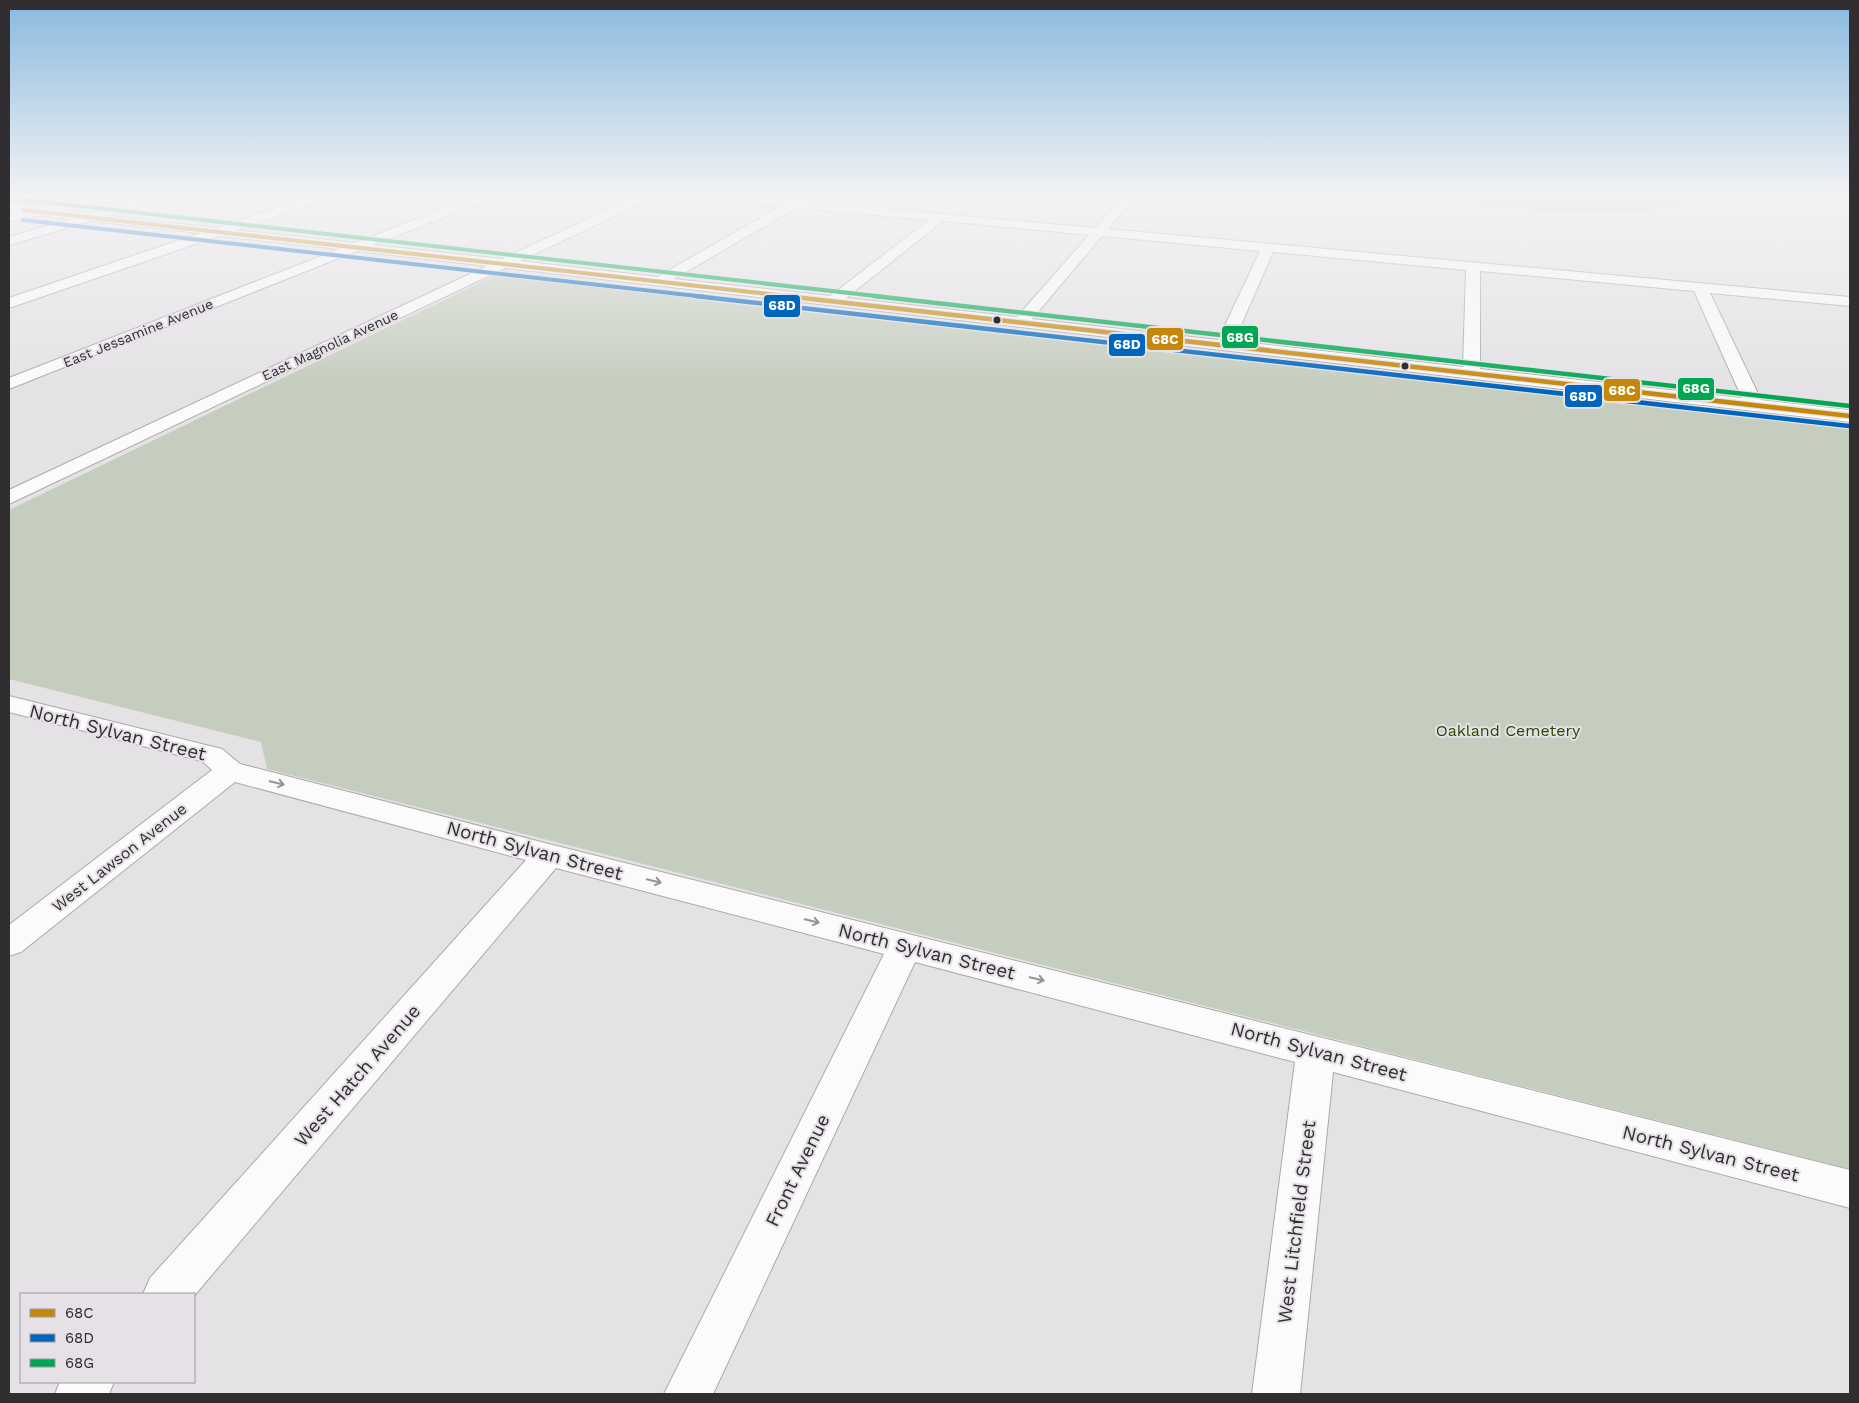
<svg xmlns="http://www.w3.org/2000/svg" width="1859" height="1403" font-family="'Work Sans',sans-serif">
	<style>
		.green { fill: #c5cdbe }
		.water { fill: #9cc1d4 }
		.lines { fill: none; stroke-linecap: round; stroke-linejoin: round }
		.minor-casing { stroke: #aba9ab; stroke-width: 2 }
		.major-casing { stroke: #aba9ab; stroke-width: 2 }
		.minor { fill: #fbfbfb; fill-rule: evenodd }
		.major { fill: #fbfbfb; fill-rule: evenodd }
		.bus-1-far1-casing { stroke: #e6e1e7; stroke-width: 5.5 }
		.bus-1-casing { stroke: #e6e1e7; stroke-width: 7 }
		.bus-2-far1-casing { stroke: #e6e1e7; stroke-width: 5.5 }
		.bus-2-casing { stroke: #e6e1e7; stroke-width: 7 }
		.bus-3-far1-casing { stroke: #e6e1e7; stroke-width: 5.5 }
		.bus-3-casing { stroke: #e6e1e7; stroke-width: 7 }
		.bus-1-far1 { stroke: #c5880c; stroke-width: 4 }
		.bus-1 { stroke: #c5880c; stroke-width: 4.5 }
		.bus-2-far1 { stroke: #0065bd; stroke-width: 4 }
		.bus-2 { stroke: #0065bd; stroke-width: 4.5 }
		.bus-3-far1 { stroke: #00a651; stroke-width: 4 }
		.bus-3 { stroke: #00a651; stroke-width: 4.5 }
		.oneway { stroke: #969496 }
		.bus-dot { fill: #302e30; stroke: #e6e1e7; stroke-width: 2 }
		.labels { text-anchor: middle; stroke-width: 4; stroke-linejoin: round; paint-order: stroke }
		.far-street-label { font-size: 14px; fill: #302e30; stroke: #e6e1e7 }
		.park-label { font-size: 16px; fill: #2b4802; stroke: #e6e1e7 }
		.street-label { font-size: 16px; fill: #302e30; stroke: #e6e1e7 }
		.near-street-label { font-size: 19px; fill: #302e30; stroke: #e6e1e7 }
		.line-badge { stroke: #e6e1e7; stroke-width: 2 }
		.badge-label { font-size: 14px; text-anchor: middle; font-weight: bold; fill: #fff }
	</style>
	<rect width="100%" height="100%" fill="#e5e2e6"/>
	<g class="green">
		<path d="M9,194H89L27,207L9,205Z"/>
		<path d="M1159,194H1283L1280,204Z"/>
		<path d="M1311,194H1802L1833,200L1843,208L1786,198L1720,197L1704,199L1669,209L1625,212H1555Z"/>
		<path d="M504,271L1850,425V1169L267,769L261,742L9,679V510Z"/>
	</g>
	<path class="water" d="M1523,194H1635L1570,197Z"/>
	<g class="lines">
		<defs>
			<g id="minor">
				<path d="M157,194H175L173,197L109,216L217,228L318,194H334L332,197L236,230L355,243L481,194H497L495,197L373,245L502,259L642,194H657L655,197L520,261L657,277L781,206L686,198L680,194H721L792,200L797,198L802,201L1095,228L1125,194H1130L1135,197L1108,229L1850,297V306L1710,293L1761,400L1850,410V422L505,268L9,504V490L487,266L357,251L9,389V378L339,249L219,236L9,308V298L200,233L91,221L9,245V237L71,219L9,212V204L90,213ZM796,208L929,220L830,296L674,279ZM943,221L1089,235L1017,317L846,298ZM1102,236L1260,251L1218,340L1032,319ZM1273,252L1466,270L1463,367L1234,341ZM1480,271L1694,291L1742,398L1480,369Z"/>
				<path d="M9,696L222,749L240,764L549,844L1850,1170V1208L1333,1072L1300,1394H1252L1295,1062L915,962L713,1394H664L884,954L556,868L194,1296V1294H143L150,1278L526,860L235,782L21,952L9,956V925L212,770L202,761L9,712Z"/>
				<path d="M60,1382H114L109,1394H55Z"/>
			</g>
			<path id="major" d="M109,194H130L124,198L9,222V214Z"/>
		</defs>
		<use href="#minor" class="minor-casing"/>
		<use href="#major" class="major-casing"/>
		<use href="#minor" class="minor"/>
		<use href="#major" class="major"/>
		<defs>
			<path id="bus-1-far1" d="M24,210L796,297"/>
			<path id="bus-1" d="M785,296L1850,416"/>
			<path id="bus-2-far1" d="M23,220L706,297"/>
			<path id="bus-2" d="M695,296L1849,426"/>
			<path id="bus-3-far1" d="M25,200L885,297"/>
			<path id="bus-3" d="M874,296L1850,406"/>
		</defs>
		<use href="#bus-1-far1" class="bus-1-far1-casing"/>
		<use href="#bus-1" class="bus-1-casing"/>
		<use href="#bus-2-far1" class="bus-2-far1-casing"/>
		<use href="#bus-2" class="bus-2-casing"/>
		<use href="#bus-3-far1" class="bus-3-far1-casing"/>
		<use href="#bus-3" class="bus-3-casing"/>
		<use href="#bus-1-far1" class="bus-1-far1"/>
		<use href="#bus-1" class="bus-1"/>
		<use href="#bus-2-far1" class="bus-2-far1"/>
		<use href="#bus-2" class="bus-2"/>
		<use href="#bus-3-far1" class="bus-3-far1"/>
		<use href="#bus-3" class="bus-3"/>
	</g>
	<defs><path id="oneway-shaft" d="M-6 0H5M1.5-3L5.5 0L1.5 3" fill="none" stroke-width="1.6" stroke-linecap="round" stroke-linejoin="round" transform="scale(1.25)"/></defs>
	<g class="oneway">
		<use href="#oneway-shaft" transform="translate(277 783) rotate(14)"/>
		<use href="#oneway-shaft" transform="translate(654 881) rotate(14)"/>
		<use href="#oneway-shaft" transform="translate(812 921) rotate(14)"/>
		<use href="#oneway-shaft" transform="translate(1037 979) rotate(14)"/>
	</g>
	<linearGradient id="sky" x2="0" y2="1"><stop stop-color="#89b9e0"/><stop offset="0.5" stop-color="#f3f2f4"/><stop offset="1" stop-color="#f3f2f4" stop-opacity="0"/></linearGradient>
	<rect width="1859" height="390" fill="url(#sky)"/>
	<g class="bus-dot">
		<circle cx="997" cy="320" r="4.5"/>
		<circle cx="1405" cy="366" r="4.5"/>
	</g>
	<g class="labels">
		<g class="far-street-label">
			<text transform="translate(138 333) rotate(-22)" y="5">East Jessamine Avenue</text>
			<text transform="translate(330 345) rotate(-25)" y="5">East Magnolia Avenue</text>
		</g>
		<g class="park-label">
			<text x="1508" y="736">Oakland Cemetery</text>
		</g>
		<g class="street-label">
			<text transform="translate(119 857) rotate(-38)" y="6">West Lawson Avenue</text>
		</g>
		<g class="near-street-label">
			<text transform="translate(118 732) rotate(14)" y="7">North Sylvan Street</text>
			<text transform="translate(535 850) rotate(15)" y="7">North Sylvan Street</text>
			<text transform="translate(927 951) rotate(14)" y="7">North Sylvan Street</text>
			<text transform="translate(1319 1051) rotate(15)" y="7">North Sylvan Street</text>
			<text transform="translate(357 1075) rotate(-49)" y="7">West Hatch Avenue</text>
			<text transform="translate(1711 1153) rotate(14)" y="7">North Sylvan Street</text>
			<text transform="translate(797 1170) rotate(-64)" y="7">Front Avenue</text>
			<text transform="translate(1296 1222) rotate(-83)" y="7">West Litchfield Street</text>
		</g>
	</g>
	<g class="line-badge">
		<rect x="763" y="294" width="38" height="24" rx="5" fill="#0065bd"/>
		<rect x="1221" y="325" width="38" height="24" rx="5" fill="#00a651"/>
		<rect x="1146" y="327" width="38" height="24" rx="5" fill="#c5880c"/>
		<rect x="1108" y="333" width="38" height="24" rx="5" fill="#0065bd"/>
		<rect x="1677" y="377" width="38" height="24" rx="5" fill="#00a651"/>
		<rect x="1603" y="378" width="38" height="24" rx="5" fill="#c5880c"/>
		<rect x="1564" y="384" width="39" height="24" rx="5" fill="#0065bd"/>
	</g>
	<g class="badge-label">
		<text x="782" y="310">68D</text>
		<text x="1240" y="342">68G</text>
		<text x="1165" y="344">68C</text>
		<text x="1127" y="349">68D</text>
		<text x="1696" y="393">68G</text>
		<text x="1622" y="395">68C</text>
		<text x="1583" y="401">68D</text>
	</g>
	<rect width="1859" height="1403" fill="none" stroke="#302e30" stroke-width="20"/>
	<rect x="20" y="1293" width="175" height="90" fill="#e6e1e7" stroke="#9d999e"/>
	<rect x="30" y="1309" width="25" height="8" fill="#c5880c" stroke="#9d999e"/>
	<text x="65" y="1318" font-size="15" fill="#302e30">68C</text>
	<rect x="30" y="1334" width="25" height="8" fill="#0065bd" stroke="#9d999e"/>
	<text x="65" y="1343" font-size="15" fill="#302e30">68D</text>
	<rect x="30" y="1359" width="25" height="8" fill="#00a651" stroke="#9d999e"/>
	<text x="65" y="1368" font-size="15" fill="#302e30">68G</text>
</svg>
